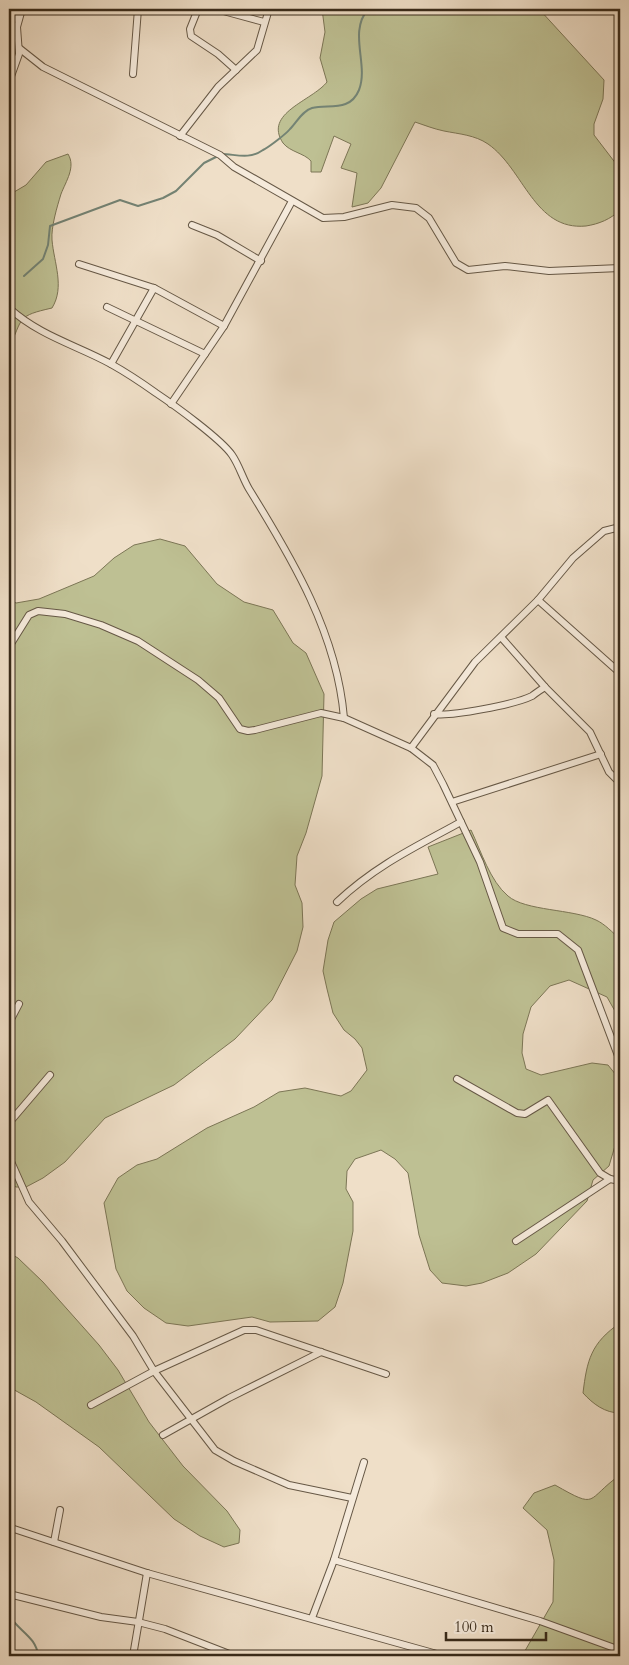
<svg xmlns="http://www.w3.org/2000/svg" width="629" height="1665" font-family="Cardo,serif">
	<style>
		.green { fill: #bec093; stroke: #7c7656 }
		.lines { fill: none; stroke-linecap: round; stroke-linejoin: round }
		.stream { stroke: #748374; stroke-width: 2 }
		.minor-casing { stroke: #665846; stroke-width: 8 }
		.minor { stroke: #f5eadb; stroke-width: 6 }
	</style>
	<rect width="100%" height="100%" fill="#efdfc8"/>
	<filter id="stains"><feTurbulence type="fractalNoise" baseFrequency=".004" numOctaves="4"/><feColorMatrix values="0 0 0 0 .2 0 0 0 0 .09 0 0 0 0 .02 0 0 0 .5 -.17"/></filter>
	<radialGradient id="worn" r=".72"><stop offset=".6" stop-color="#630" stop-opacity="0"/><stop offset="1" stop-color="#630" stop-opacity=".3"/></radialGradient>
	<g class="green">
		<path d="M322,9H539L604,80L603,99L594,124V135L620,169V210C611,219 599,224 586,226C534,231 524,169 488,144C475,135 459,134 444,131C434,129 424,125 415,122L381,188L368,203L352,207L357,173L341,168L351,144L334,136L321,172H311V161C304,153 290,152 283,143C263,113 312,101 327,82L320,58L325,32Z"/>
		<path d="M68,154C76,167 66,181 61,194C57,207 51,227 52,240C54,263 65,287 52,308C17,316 23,317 9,349V195L26,185L46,162Z"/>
		<path d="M160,539L185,546L217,584L244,602L273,610L293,643L306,653L324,694L322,776L306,833L297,856L295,885L302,903L303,927L297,951L272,1000L235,1039L174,1085L105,1118L65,1162L43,1178L26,1187H16L9,1183V599L16,603L39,599L63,589L94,576L114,558L134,545Z"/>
		<path d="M471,830C481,851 490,881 508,896C525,911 573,909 596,920C605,924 613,933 620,939V1020L607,997L569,980L550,986L531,1007L523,1034L522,1053L526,1069L541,1075L592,1063L608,1065L620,1080V1129L609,1166L593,1180L587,1201L536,1254L508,1273L482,1283L466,1286L442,1283L430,1270L419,1235L408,1173L395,1159L381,1150L355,1159L347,1171L346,1189L353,1202V1231L343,1283L335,1307L318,1321L270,1322L252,1317L188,1326L166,1323L144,1308L127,1291L116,1269L104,1203L118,1178L137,1165L157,1159L207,1128L254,1107L279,1092L305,1088L341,1096L351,1091L367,1070L362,1048L355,1039L344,1030L333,1013L327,989L323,971L328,940L334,922L361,899L377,889L438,874L428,847Z"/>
		<path d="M9,1253L18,1258L43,1282L99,1345L118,1370L149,1422L183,1466L227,1511L240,1530L239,1543L224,1547L200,1536L174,1519L99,1447L36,1402L9,1387Z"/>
		<path d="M620,1323V1413C605,1413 593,1404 583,1393C587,1360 591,1343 620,1323Z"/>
		<path d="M620,1475V1656H522L553,1602L554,1560L547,1530L523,1508L534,1493L555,1485C599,1510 585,1500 620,1475Z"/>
	</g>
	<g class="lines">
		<g class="stream">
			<path d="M222,154C235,154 249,160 263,150C269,147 286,134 290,129C297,122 302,111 312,108C329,104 350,112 359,90C369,64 348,33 368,9"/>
			<path d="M24,276L43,259L48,245L50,226L120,200L138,206L163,198L176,191L204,163L218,156"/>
			<path d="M9,1615C17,1630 37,1637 38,1656"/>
		</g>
		<defs>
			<g id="minor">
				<path d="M198,9L190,29L191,36L218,54L236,70"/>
				<path d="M216,9L264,22"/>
				<path d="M9,26L18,13"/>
				<path d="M19,48L43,67L220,155L234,167L323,218L344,217L392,205L416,208L429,218L456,263L468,270L505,266L549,271L620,268"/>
				<path d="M133,74L138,9"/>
				<path d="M9,82L19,54L17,27L22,9"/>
				<path d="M180,136L218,87L257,50L269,9"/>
				<path d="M192,225L217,235L261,261"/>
				<path d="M79,264L154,288L224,326"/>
				<path d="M107,307L205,354"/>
				<path d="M9,308C40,336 76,345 111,364C127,373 142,383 156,393C174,405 221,439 232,455C239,465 243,479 249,489C293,560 337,634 344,718"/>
				<path d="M111,364L154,288"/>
				<path d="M171,404L224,326L292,201"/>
				<path d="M620,527L604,531L573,558L538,600L475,662L411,748L433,765L443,784L480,862L503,928L518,934H558L578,950L620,1061"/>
				<path d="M538,600L620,673"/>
				<path d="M501,637L545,687L590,732L609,772L620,783"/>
				<path d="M9,647L29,615L38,611L65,614L101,625L138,641L198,680L219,698L240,729L248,731L255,730L321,713L344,718L411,748"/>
				<path d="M434,714C450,717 516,704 532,696C536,693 540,690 545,687"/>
				<path d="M452,802L601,754"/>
				<path d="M337,902C375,866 415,847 461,822"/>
				<path d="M9,1023L19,1004"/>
				<path d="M457,1079L517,1113L525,1114L548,1100L600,1173L610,1179L620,1181"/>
				<path d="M9,1123L50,1075"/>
				<path d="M9,1157L29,1202L62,1241L133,1336L154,1371L215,1450L234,1461L289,1485L352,1498"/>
				<path d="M620,1164V1182"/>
				<path d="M516,1241L610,1179"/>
				<path d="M91,1405L154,1371L244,1330H256L386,1374"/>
				<path d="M163,1435L229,1398L321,1352"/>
				<path d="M11,1528L147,1573L444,1656"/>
				<path d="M54,1542L60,1510"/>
				<path d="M334,1560L540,1621L620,1650"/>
				<path d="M9,1594L101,1617L138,1622L165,1629L232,1655"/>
				<path d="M312,1618L334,1560L364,1462"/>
				<path d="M133,1656L147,1573"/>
			</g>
		</defs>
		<use href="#minor" class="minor-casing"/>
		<use href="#minor" class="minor"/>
	</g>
	<rect width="629" height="1665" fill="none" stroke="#efdfc8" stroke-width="30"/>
	<rect x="10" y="10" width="609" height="1645" fill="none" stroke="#392b1a" stroke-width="2.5"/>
	<rect x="15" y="15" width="599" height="1635" fill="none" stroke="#392b1a"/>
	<path d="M446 1632v8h100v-8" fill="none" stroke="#392b1a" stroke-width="2.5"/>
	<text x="454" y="1632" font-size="15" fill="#392b1a" stroke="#f5eadb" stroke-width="4" paint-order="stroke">100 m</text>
	<rect width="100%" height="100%" filter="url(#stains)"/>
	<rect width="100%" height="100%" fill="url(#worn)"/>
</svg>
